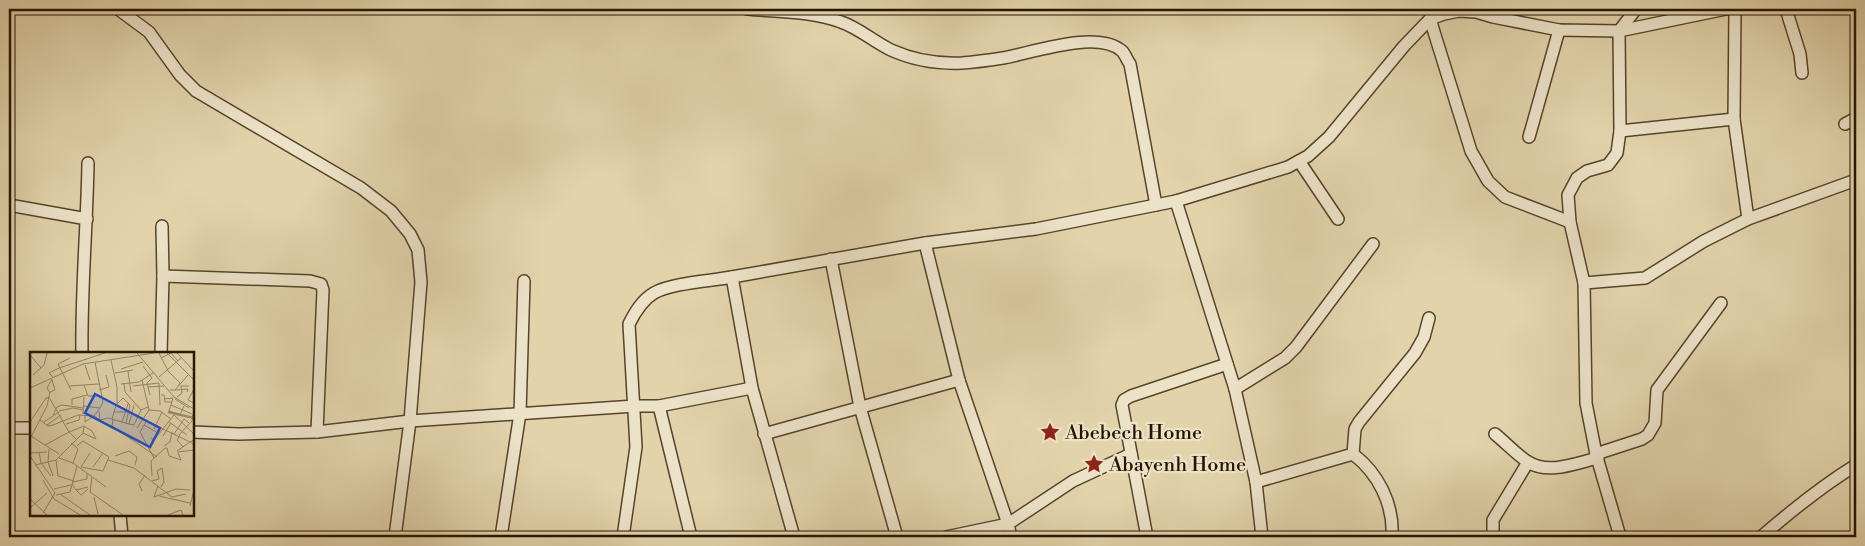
<svg xmlns="http://www.w3.org/2000/svg" width="1865" height="546" font-family="'Libre Bodoni',serif">
	<style>
		.lines { fill: none; stroke-linecap: round; stroke-linejoin: round }
		.street-casing { stroke: #56442b; stroke-width: 14 }
		.street { stroke: #ece2c8; stroke-width: 11 }
		.labels { text-anchor: middle; stroke-width: 4.5; stroke-linejoin: round; paint-order: stroke }
		.poi-label { font-size: 20px; fill: #271400; stroke: #ece2c8; text-anchor: start }
		.inset-river { fill: none; stroke: #a29271; stroke-width: 2.5 }
		.inset-road { fill: none; stroke: #978767; stroke-width: 1 }
		.view { fill: #1d4ed8; fill-opacity: 0.15; stroke: #1d4ed8; stroke-width: 2.5 }
		.inset-edge { fill: none; stroke: #271400; stroke-width: 2.5 }
	</style>
	<rect width="100%" height="100%" fill="#e2d3ab"/>
	<filter id="stains"><feTurbulence type="fractalNoise" baseFrequency=".004" numOctaves="4"/><feColorMatrix values="0 0 0 0 .2 0 0 0 0 .09 0 0 0 0 .02 0 0 0 .5 -.17"/></filter>
	<radialGradient id="worn" r=".72"><stop offset=".6" stop-color="#630" stop-opacity="0"/><stop offset="1" stop-color="#630" stop-opacity=".3"/></radialGradient>
	<g class="lines">
		<defs>
			<g id="street">
				<path d="M118,9L149,32L180,75L196,91L361,188L391,211L410,234L418,250L421,282L410,421L395,537"/>
				<path d="M747,9C779,12 811,11 841,22C859,28 874,42 891,50C913,60 938,64 962,63C975,62 990,60 1003,58C1032,53 1097,29 1122,51C1125,54 1127,60 1130,64L1156,205"/>
				<path d="M1735,9L1734,119L1748,219"/>
				<path d="M1786,9L1800,54L1802,73"/>
				<path d="M1845,124L1856,118"/>
				<path d="M1620,131L1734,119"/>
				<path d="M1529,137L1559,30"/>
				<path d="M1299,161L1338,219"/>
				<path d="M1176,201L1235,389L1256,482L1262,537"/>
				<path d="M9,205L87,219"/>
				<path d="M1570,222L1505,197L1488,181L1471,151L1430,19L1444,14L1459,11L1476,12L1493,17L1559,30L1619,31L1636,9"/>
				<path d="M925,243L959,380L1008,524L1011,537"/>
				<path d="M831,259L860,407L897,537"/>
				<path d="M163,276L310,281L321,284L323,290L317,432"/>
				<path d="M1584,283L1570,222L1568,195L1577,178L1587,171L1608,165L1617,153L1620,131L1619,31L1726,9"/>
				<path d="M82,354C81,290 87,226 88,163"/>
				<path d="M161,354L163,276L162,226"/>
				<path d="M1235,389L1285,358L1296,347L1373,244"/>
				<path d="M659,406L691,537"/>
				<path d="M9,428H31"/>
				<path d="M192,432L239,434L317,432L410,421L635,406H659L752,388"/>
				<path d="M764,434L959,380"/>
				<path d="M1495,434C1506,443 1517,455 1528,462C1549,475 1576,463 1598,458"/>
				<path d="M1353,454C1378,473 1394,504 1392,537"/>
				<path d="M1596,454L1642,439L1648,435L1655,423L1657,390L1721,303"/>
				<path d="M1256,482L1353,454L1355,429L1359,422L1415,353L1424,337L1429,318"/>
				<path d="M120,515L122,537"/>
				<path d="M501,537L520,413L524,281"/>
				<path d="M623,537L636,447L629,324C635,312 642,300 654,293C671,283 711,281 732,277"/>
				<path d="M794,537L752,388L732,277L925,243L1036,229L1176,201L1288,167L1308,156L1329,137L1404,46L1430,19"/>
				<path d="M946,537L1008,524L1073,481L1131,454"/>
				<path d="M1147,537L1122,405L1124,400L1131,396L1227,364"/>
				<path d="M1493,537V520L1528,462"/>
				<path d="M1622,537L1619,533L1596,454L1586,403L1584,283L1645,278L1704,241L1748,219L1856,180"/>
				<path d="M1761,537C1791,511 1822,486 1856,465"/>
			</g>
		</defs>
		<use href="#street" class="street-casing"/>
		<use href="#street" class="street"/>
	</g>
	<defs>
		<symbol id="sight-bare" viewBox="-9 -9 18 18"><path d="M0-6L1.8-2.2L6-1.7L2.9 1.2L3.7 5.4L0 3.3L-3.7 5.4L-2.9 1.2L-6-1.7L-1.8-2.2Z" fill="#8f2418" stroke="#ece2c8" stroke-width="2.5" paint-order="stroke"/></symbol>
	</defs>
	<g fill-rule="evenodd">
		<use href="#sight-bare" x="1036" y="418" width="28" height="28"/>
		<use href="#sight-bare" x="1080" y="450" width="28" height="28"/>
	</g>
	<g class="labels">
		<g class="poi-label">
			<text x="1065" y="439">Abebech Home</text>
			<text x="1109" y="471">Abayenh Home</text>
		</g>
	</g>
	<g transform="translate(30 352)">
		<rect width="164" height="164" fill="#e2d3ab"/>
		<path class="inset-river" d="M138,60L164,66"/>
		<path class="inset-road" d="M107,1L144,45L164,57M129,1L138,19L150,31L148,34M137,1L164,28M147,1L164,19M0,3L11,16M40,6L28,12L41,38M131,6L141,1L148,9M81,8L87,35V51M55,13L60,28M113,14L122,26L117,31L118,35M91,17L113,10M98,19L101,40M85,21L103,18M3,23L14,13L17,1M23,25L19,21L29,16L75,1M129,25L151,6M94,31L95,40L111,58M91,32L109,30L123,21M54,33L58,44H70M39,34L69,32M103,34L129,31L130,53M0,36L53,12L124,1M164,37L158,48L164,51M69,38L79,35L76,23M140,38H145L158,23M145,38L158,37L157,40M20,41L17,36L22,27M120,43L118,35L134,34M131,43H134L135,50H142M147,45L152,41L151,34H159M134,47L143,46L139,59L150,63L154,54M145,47L159,56M42,53V47L57,43M141,53L162,62M53,54L70,56L73,50L65,10M119,58L130,59L141,67M29,59L43,56L53,58M84,60H98L160,90L164,88M53,62L54,45M23,63L27,55L32,53L53,56M55,63V70L64,64L70,68L69,59M82,67L86,53L93,46L100,53M83,67L82,74L127,105M10,68L18,74L23,73L48,63L64,64L70,56M70,68L78,66L99,72L104,53M117,68L110,80L124,106M0,70L16,46H20M14,70L29,60M92,70L98,52M139,70L157,83M96,71L100,53M36,72L49,68L50,63M99,72L104,73L111,58L118,55M17,73L31,63M114,73L128,81M107,76L119,58L112,28M124,77L132,60M53,81L66,87L62,79L54,74M144,82L154,67L159,71M149,83L162,69L163,62M150,83L147,88L153,95M1,84L29,102M133,84L141,71M121,86L124,88L144,63L164,82M0,87L17,54L20,40L25,38L22,28M46,87L39,80L54,74M41,91L48,97L43,111M15,93L39,80L20,47M47,94L53,89L79,105L73,119L51,115M134,94L140,90L142,80M19,97L18,110L23,124M147,99L160,90L164,93M9,100L11,111L21,124M147,100L164,98M0,101L17,100M0,104L25,141L13,161M85,104L99,99L107,105L105,113M29,106L43,111L76,135M78,108L104,116L142,145L156,142M5,113L26,108M51,115L60,101M63,115L73,101M122,124L121,109L135,96H137L139,104L151,108L148,101M62,125L60,140L93,163M13,128L24,147M44,129L28,124L26,108L53,81L54,75M122,129L129,127L127,119L132,116M43,130L57,127V122M42,132L46,138L58,135M128,134L124,145L146,137L160,138M131,135L134,130L132,116M24,137L41,133M46,138L51,143L58,137M112,139L109,132L115,123M30,142L60,163M26,143L40,140L47,114M129,144L160,151M64,145L68,162M0,147L17,163M24,147L50,163M160,154L164,138M1,155L17,141M138,163L151,158L153,163"/>
		<path class="view" d="M65,42L130,76L120,95L55,61Z"/>
		<rect width="164" height="164" class="inset-edge"/>
	</g>
	<rect width="1865" height="546" fill="none" stroke="#e2d3ab" stroke-width="30"/>
	<rect x="10" y="10" width="1845" height="526" fill="none" stroke="#271400" stroke-width="2.5"/>
	<rect x="15" y="15" width="1835" height="516" fill="none" stroke="#271400"/>
	<rect width="100%" height="100%" filter="url(#stains)"/>
	<rect width="100%" height="100%" fill="url(#worn)"/>
</svg>
